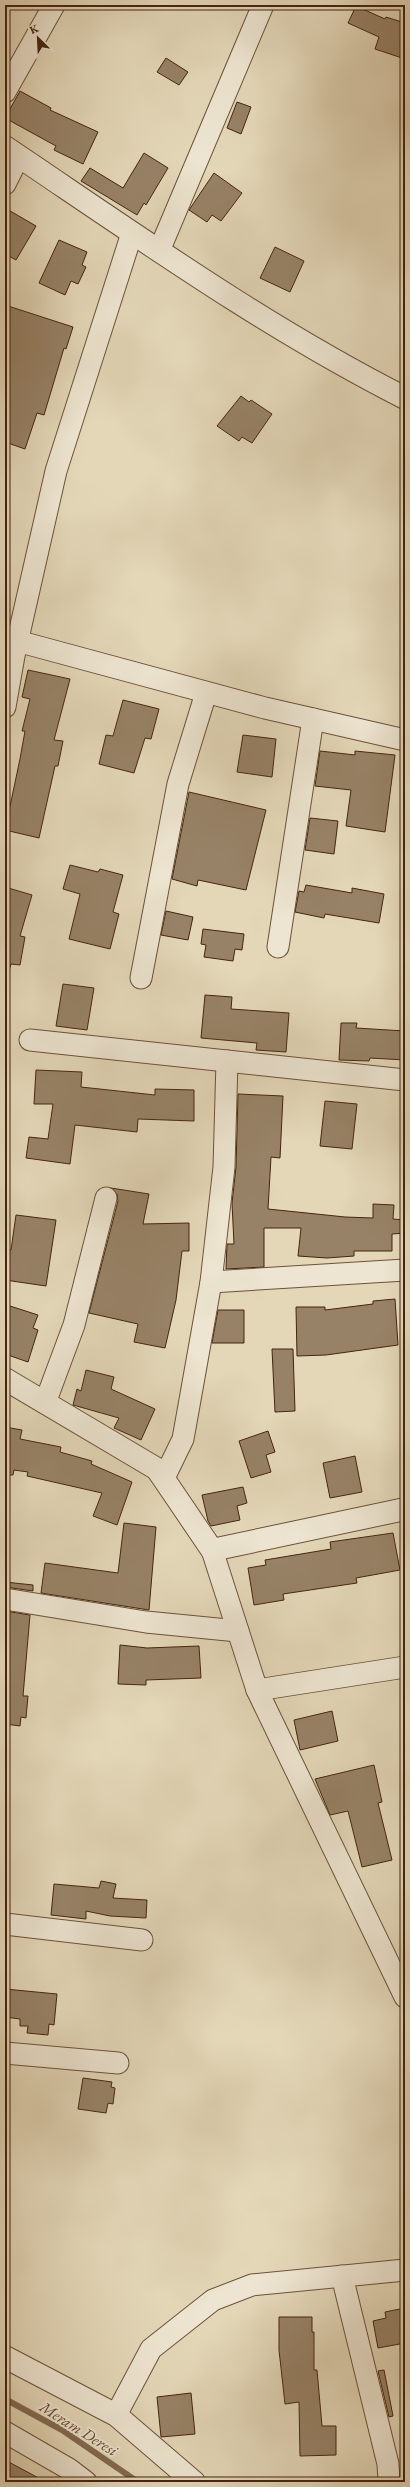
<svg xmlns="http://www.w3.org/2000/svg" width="410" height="2487" font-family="'EB Garamond',serif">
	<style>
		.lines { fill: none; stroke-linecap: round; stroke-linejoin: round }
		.stream { stroke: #836b53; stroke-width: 6 }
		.building { fill: #978267; stroke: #452510 }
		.minor-casing { stroke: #6c523a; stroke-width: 23 }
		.tertiary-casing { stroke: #6c523a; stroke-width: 24 }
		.minor { stroke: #ede5d1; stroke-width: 21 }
		.tertiary { stroke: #ede5d1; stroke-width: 22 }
		.labels { text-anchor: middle; stroke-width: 4; stroke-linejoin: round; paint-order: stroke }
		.water-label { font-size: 16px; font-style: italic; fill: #644831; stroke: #ede5d1 }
	</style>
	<rect width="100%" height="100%" fill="#e3d7b8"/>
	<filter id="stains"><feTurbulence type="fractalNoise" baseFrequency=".005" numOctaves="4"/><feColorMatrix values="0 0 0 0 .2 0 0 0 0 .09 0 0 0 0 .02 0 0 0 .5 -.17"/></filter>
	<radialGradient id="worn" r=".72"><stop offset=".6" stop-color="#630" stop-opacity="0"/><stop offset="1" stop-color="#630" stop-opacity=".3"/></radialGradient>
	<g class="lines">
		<path class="stream" d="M5,2399L62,2430L138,2482"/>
	</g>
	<g class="building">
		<path d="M356,6L385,19L386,17L405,23V59L375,49L379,37L348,23Z"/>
		<path d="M166,58L188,72L179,85L157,72Z"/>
		<path d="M20,91L51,108L50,110L98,132L83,164L54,150L56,146L5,118Z"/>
		<path d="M237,102L251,107L241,134L227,128Z"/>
		<path d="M144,153L168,168L146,205L144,203L137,215L81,181L90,168L123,188Z"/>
		<path d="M214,173L242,193L221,221L212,215L207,222L189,210Z"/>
		<path d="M5,208L36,226L16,260L5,254Z"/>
		<path d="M59,240L87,252L82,265L86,267L78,284L71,281L65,295L39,283Z"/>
		<path d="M275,247L304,261L290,292L260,278Z"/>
		<path d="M5,305L73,327L66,349L64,348L44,415L37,413L25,449L5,442Z"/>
		<path d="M241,396L249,402L251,400L272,414L252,443L242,437L239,441L217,426Z"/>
		<path d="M28,670L70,679L54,740L63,741L58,766H55L39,838L5,830L20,759L25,731H22L30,699L22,697Z"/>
		<path d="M123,700L159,709L151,739L145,738L134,773L99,764L106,735L113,736Z"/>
		<path d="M243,735L276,739L272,777L237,772Z"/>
		<path d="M320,751L355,755V751L395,755L385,832L346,826L351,790L315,786Z"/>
		<path d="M189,792L266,810L246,890L198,880L197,886L172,879Z"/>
		<path d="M310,818L338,821L334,854L305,850Z"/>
		<path d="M70,865L98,872L100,869L123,875L113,912L119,914L110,949L69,939L80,894L63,889Z"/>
		<path d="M306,885L352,893V888L384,894L379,923L325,914L324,918L295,912L299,891L304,892Z"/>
		<path d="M5,887L32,895L20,936L25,937L20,965L11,964L9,971L5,970Z"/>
		<path d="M166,911L193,917L188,940L161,935Z"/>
		<path d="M203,929L244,934L242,950L235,949L233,961L204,957L206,945L201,944Z"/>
		<path d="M63,984L94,988L87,1030L56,1026Z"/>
		<path d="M205,995L232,997L231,1009L289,1013L286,1052L256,1050L257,1043L201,1038Z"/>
		<path d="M341,1023H357L356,1028L405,1031V1060L370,1058L369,1061L339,1060Z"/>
		<path d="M36,1070L82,1072L81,1087L155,1095V1089L194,1090V1121L138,1119L137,1132L75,1125L70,1164L26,1158L29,1137L48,1139L53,1104H34Z"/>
		<path d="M238,1094L283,1096L280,1158L271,1157L268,1209L345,1217L373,1218V1204L394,1205L393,1219L405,1220V1233L392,1234V1251H354V1256L327,1258L298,1256L301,1228H264V1267L226,1269L227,1244H234L232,1203L236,1167Z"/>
		<path d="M325,1101L357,1104L352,1149L320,1146Z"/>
		<path d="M111,1188L149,1194L143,1224L189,1223V1251H182L176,1300L165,1348L134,1342L138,1324L89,1313L118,1201L117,1194Z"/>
		<path d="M16,1215L56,1220L46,1286L5,1280L7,1249L11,1250Z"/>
		<path d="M395,1299L398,1345L326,1355L297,1356L296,1307H325V1310L373,1304V1301Z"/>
		<path d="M10,1306L38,1315L33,1328L38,1330L28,1362L5,1354V1322Z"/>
		<path d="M218,1310H244V1343H212Z"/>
		<path d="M272,1349H293L295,1411L275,1412Z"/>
		<path d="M86,1370L114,1377L111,1389L155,1409L141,1440L114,1428L119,1418L73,1405L77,1389L81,1391Z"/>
		<path d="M5,1427L22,1430L20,1439L61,1447L60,1452L92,1461L91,1464L132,1482L117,1525L93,1516L102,1493L27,1476L28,1472L14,1470L13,1475H5Z"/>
		<path d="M268,1431L275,1452L266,1455L271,1472L251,1478L239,1441Z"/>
		<path d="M355,1456L362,1492L330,1498L323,1463Z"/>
		<path d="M243,1487L247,1503L237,1506L240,1520L211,1526L208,1521L202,1495Z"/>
		<path d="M124,1523L156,1527L149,1610L41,1593L45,1563L118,1573Z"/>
		<path d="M393,1533L400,1570L356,1578L357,1583L283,1594L284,1600L254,1605L248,1568L266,1565L265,1560L331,1549L330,1542Z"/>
		<path d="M5,1582L33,1585V1591L5,1587Z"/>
		<path d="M5,1611L30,1615L23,1696H28L26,1718L21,1717L20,1726L5,1724Z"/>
		<path d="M120,1645L147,1648L199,1646L201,1678L146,1680V1685L118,1684Z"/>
		<path d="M332,1711L338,1741L300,1750L294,1720Z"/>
		<path d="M374,1765L382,1802L378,1803L392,1860L362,1867L348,1811L330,1815L315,1779Z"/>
		<path d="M101,1881L116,1884L113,1898L147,1900L146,1918L110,1916L86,1911V1919L51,1915L54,1884L99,1888Z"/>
		<path d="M5,1989L57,1994L54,2025L49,2024L48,2035L27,2033L28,2026H20V2019L5,2017Z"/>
		<path d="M83,2078L112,2082L111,2087L115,2088L113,2104L108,2103L106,2113L78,2109Z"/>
		<path d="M405,2308V2343L378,2348L373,2321L386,2318L385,2312Z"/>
		<path d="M279,2317H312V2332H314V2370H317L322,2426H336V2455L300,2456L299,2402L285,2404L279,2350Z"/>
		<path d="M384,2370L393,2416L389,2417L378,2371Z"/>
		<path d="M191,2393L195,2434L161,2437L157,2397Z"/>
		<path d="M5,2460L46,2482H5Z"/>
	</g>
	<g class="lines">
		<defs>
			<g id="minor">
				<path d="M5,92L54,5"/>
				<path d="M5,184L19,156"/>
				<path d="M159,251L263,5"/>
				<path d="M17,641L265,708L405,740"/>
				<path d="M5,707L14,656L56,471L132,233"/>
				<path d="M278,947L313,719"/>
				<path d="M141,978L178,784L206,693"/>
				<path d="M30,1040L405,1080"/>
				<path d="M211,1282L405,1270"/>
				<path d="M45,1403L74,1325L106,1198"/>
				<path d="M164,1478L183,1439L211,1282L224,1167L227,1061"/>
				<path d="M212,1550L257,1690L405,1997"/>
				<path d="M5,1599L146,1622L238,1631"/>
				<path d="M257,1690L405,1667"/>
				<path d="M5,1924L142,1940"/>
				<path d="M5,2053L118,2063"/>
				<path d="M342,2276L388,2464L389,2482"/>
				<path d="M116,2415L151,2349L213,2300L252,2285L405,2270"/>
				<path d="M5,2432L69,2469L86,2482"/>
			</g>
			<g id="tertiary">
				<path d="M5,147C136,235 265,327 405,398"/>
				<path d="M5,1379L157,1469L212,1550L405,1509"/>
				<path d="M5,2357L116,2415L194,2482"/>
			</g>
		</defs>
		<use href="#minor" class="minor-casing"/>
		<use href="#tertiary" class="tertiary-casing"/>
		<use href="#minor" class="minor"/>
		<use href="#tertiary" class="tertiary"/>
	</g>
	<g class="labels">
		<g class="water-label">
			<text transform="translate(79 2428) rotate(32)" y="6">Meram Deresi</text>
		</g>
	</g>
	<rect width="410" height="2487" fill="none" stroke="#e3d7b8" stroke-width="20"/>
	<rect x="6" y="6" width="398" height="2475" fill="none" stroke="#452510" stroke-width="2"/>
	<rect x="10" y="10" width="390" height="2467" fill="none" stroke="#452510"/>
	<g transform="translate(38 38) rotate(336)" stroke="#ede5d1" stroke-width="3" paint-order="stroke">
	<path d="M0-3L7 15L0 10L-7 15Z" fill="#452510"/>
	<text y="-6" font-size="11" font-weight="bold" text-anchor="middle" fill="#452510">K</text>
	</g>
	<rect width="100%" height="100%" filter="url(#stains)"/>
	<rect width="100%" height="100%" fill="url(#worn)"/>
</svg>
